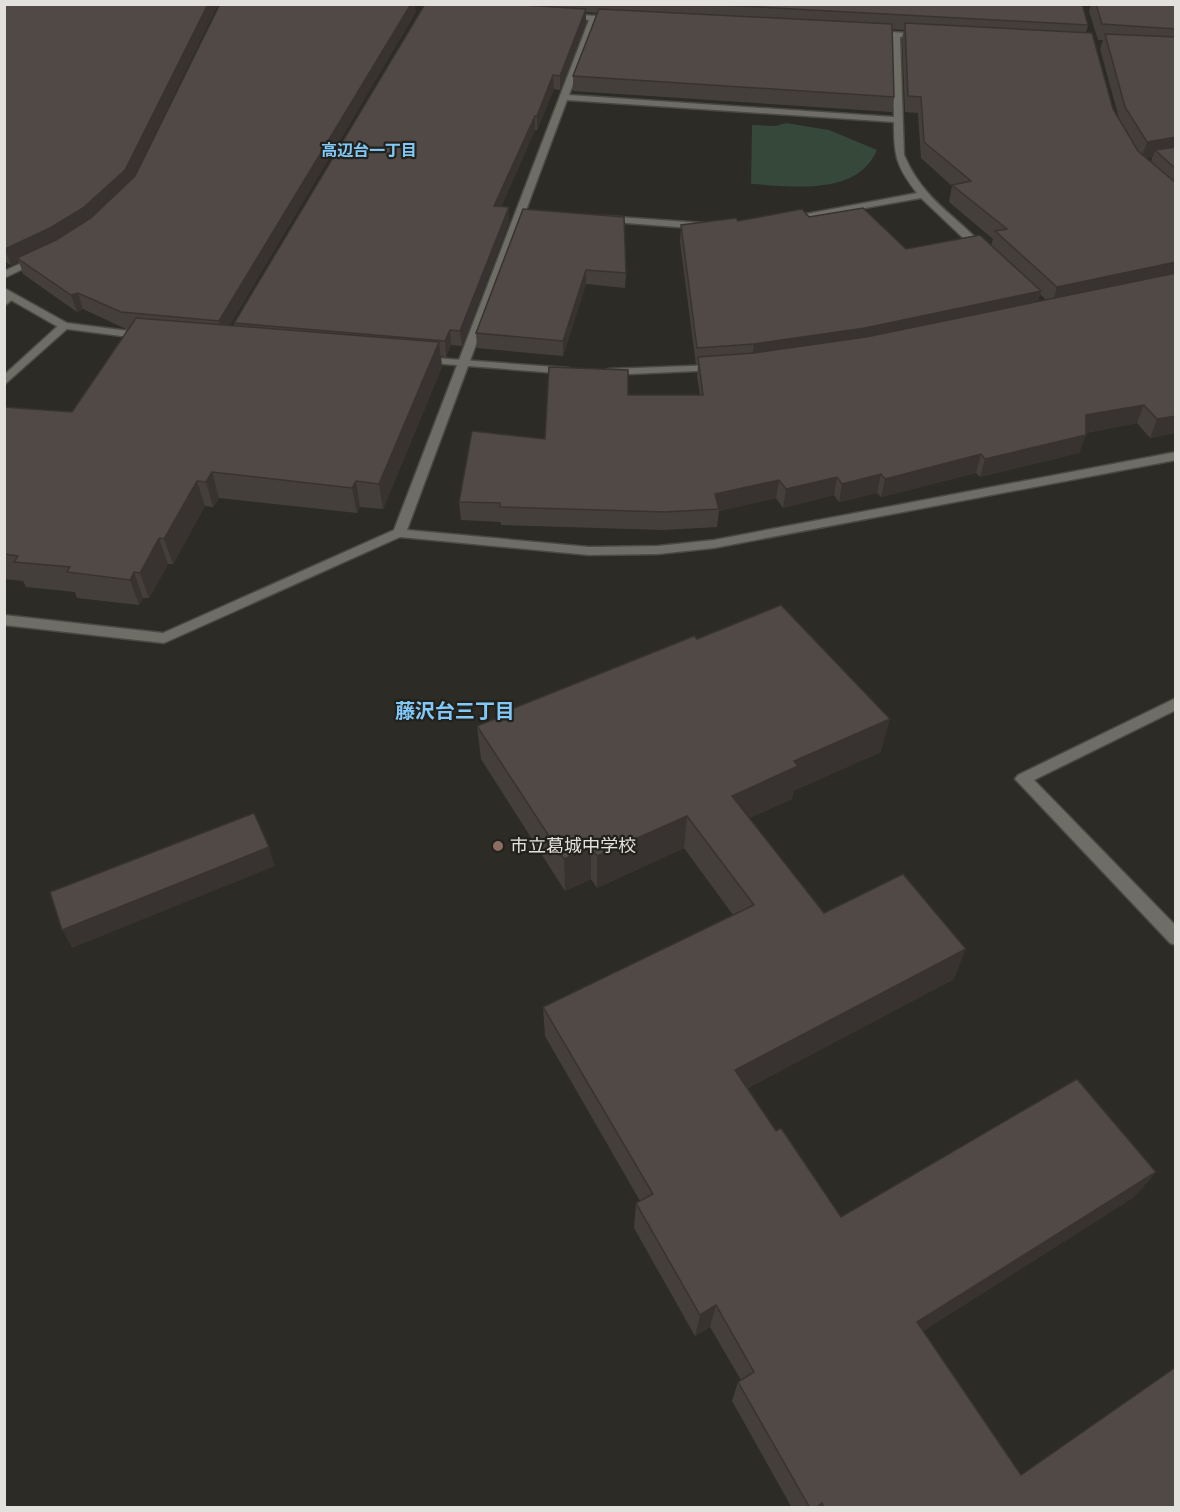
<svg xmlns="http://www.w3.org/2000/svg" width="1180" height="1512" font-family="'PT Sans','Noto Sans JP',sans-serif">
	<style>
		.green { fill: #36483a }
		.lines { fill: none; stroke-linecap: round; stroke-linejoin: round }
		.service-casing { stroke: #4a4944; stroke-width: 3 }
		.minor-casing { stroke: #4a4944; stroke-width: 3 }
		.tertiary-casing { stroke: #4a4944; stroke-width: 3 }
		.service { fill: #6e6d66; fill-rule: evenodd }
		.minor { fill: #6e6d66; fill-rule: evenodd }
		.tertiary { fill: #6e6d66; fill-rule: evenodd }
		.wall { fill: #453f3c; fill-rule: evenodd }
		.shaded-wall { fill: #383331 }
		.building { fill: #504946; stroke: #383331; stroke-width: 1.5 }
		.education-dot { fill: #8d6e63; stroke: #23211c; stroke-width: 2 }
		.labels { text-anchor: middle; stroke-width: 4.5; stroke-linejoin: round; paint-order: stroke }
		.far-neighbourhood-label { font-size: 16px; font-weight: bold; fill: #80c9f9; stroke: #23211c }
		.poi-label { font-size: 18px; fill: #e2e1dd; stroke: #23211c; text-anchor: start }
		.neighbourhood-label { font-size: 20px; font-weight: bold; fill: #80c9f9; stroke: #23211c }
	</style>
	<rect width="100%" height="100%" fill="#2c2b25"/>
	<path class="green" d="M786,123L829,130L877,150C857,197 792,186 751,184L752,125L776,126Z"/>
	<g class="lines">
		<defs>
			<path id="service" d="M12,293L17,296L4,306V297Z"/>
			<g id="minor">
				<path d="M564,14L615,17L619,19L615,21L597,20L569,95L894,117L892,36L869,33L873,31L927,34L928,36L924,38L900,37L904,155C925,203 956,214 987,250L978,252L921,198L787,222V218L790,217L917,193C896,166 894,156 894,122L567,100L407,530L589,547L658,546L714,540L1176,452V460L714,548L658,554L589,555L400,537L164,643L4,625V615L163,633L394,530L589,20L563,16Z"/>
				<path d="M604,216L703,223L708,226L703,229L601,221V217Z"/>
				<path d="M33,258L42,260L4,278V271Z"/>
				<path d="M64,323L69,326L68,328L4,385V375L60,324Z"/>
				<path d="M1176,698V710L1034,780L1176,926V945L1170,943L1015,779L1018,775Z"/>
			</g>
			<g id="tertiary">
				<path d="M4,288L67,323L144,333L149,336L144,339L60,328L4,296Z"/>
				<path d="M422,357L569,368L575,371L569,374L418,362L416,360Z"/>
				<path d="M715,365L719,366V370L608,375L602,372L608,369Z"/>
			</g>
		</defs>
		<use href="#service" class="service-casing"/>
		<use href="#minor" class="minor-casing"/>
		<use href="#tertiary" class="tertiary-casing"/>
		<use href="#service" class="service"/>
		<use href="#minor" class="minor"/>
		<use href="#tertiary" class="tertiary"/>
	</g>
	<g class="wall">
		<path d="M4,4H218L133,178L416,12L230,325L234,326V323L425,4H1082L1088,25L1086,33L1113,109L1119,118L1100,49L1103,40H1098L1089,11L1091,4H1176V433L1150,438L1137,423L1086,433L1079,453L980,477L976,473L881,497L877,493L839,502L834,495L783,508L776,498L719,511L717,527L664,530L501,525V522L461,520L459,502L545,439L628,395H700L697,376L698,365H696L680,242L681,225L809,217L906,249L991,246L993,239L949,202L952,186L921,158L918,113L905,112L902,38L904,30L892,29L894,97L892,112L573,91V76L597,13L586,12V22L560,90L554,89L537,130H535L501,207H509V222L462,346L451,345L446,357L441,356L442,367L383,509L360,507L357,513L219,498L213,507L205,506L173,564H168L149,598H143L139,605L77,598L75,592L26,587L23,581L4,579V407L72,412L129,329H126L83,309L77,312L23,274L19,262L11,265L4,261ZM1152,157L1151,162L1146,158ZM1040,294L1046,300L1038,301Z"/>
		<path d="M523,209L626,273L625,288L586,284L563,356L477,348L476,333Z"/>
		<path d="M697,639L881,752L793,791L792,799L749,818L824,913L954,979L748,1088L776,1131L841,1217L1156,1172L1134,1197L923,1331L1021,1475L1176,1508H792L732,1401L738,1382L741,1380L710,1327L695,1336L634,1228L636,1203L640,1201L545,1036L543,1007L733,915L684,848L597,888L591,879L565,891L481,759L477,726L504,716V712Z"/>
	</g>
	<g class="shaded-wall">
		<path d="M208,4H218L129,186L87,224L56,244L17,258L19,262L11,265L5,249Z"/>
		<path d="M411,4H415L416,12L223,337L219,321Z"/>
		<path d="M586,9V22L560,90V76Z"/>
		<path d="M553,75L554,89L537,130V116Z"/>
		<path d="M535,116V130L495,221L494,206Z"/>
		<path d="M1176,137V153L1155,150L1153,157L1141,158L1147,142Z"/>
		<path d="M509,207V222L462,346L460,331Z"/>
		<path d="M1176,262V279L1052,305L1057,287Z"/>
		<path d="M586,270V284L563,356V341Z"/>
		<path d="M1041,291L1036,308L752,361L754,344Z"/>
		<path d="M78,293L83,309L77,312L71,295Z"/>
		<path d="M450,330L451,345L446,357L445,341Z"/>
		<path d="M439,342L442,367L383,509L379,484Z"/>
		<path d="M1144,405L1137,423L1080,434L1086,415Z"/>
		<path d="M1176,416V433L1150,438L1157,419Z"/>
		<path d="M1086,435L1079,453L980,477L985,459Z"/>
		<path d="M981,454L976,473L881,497L885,479Z"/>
		<path d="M212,472L219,498L213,507L206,482Z"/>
		<path d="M881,474L877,493L839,502L842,484Z"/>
		<path d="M837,477L834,495L783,508L786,489Z"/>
		<path d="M779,480L776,498L719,511V509L715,494Z"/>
		<path d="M197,481L205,506L173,564L164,539Z"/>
		<path d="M356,481L360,507L357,513L352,488Z"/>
		<path d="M159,538L168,564L149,598L140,573Z"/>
		<path d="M134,572L143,598L139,605L130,580Z"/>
		<path d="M890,719L881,752L793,791L792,799L728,828L732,796L794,761Z"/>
		<path d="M687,816L684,848L597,888V856Z"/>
		<path d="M269,847L275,866L72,948L62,930Z"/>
		<path d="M591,848V879L565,891L564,859Z"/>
		<path d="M966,949L954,979L730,1097L735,1070Z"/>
		<path d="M1156,1172L1134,1197L904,1343L917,1322Z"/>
		<path d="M716,1305L710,1327L695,1336L700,1315Z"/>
	</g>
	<g class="building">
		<path d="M4,4H208L125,170L83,208L50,228L5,249Z"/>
		<path d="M220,4H411L219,321L121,312L78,293L71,295L17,258L56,240L91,218L135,176Z"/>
		<path d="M425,4H507L586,9L560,76L553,75L537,116H535L494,206L509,207L460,331L450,330L445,341L234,323Z"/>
		<path d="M703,4H1082L1088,25Z"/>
		<path d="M1096,4H1176V29L1102,24Z"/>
		<path d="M599,9L892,24L894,97L573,76Z"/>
		<path d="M905,23L1092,33L1113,109L1138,151L1176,183V262L1057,287L995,231L1007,229L952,185L971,181L924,142L921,97L908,96Z"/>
		<path d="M1105,34L1176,37V137L1147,142L1125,107Z"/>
		<path d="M1176,147V169L1155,150Z"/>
		<path d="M863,208L906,249L980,235L1041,291L865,328L754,344L697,348L681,225L736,218L738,221L802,209L809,217Z"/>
		<path d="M523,209L624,217L626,273L586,270L563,341L476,333Z"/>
		<path d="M1176,273V416L1157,419L1144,405L1086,415V435L985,459L981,454L885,479L881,474L842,484L837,477L786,489L779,480L715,494L719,509L665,512L500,507V503L459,502L472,431L545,439L549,367L628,370V395H703L698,357L754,353L866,337Z"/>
		<path d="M136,318L439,342L379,484L356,481L352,488L212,472L206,482L197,481L164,539L159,538L140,573L134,572L130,580L67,572L70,567L14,562L18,556L4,554V407L72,412Z"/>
		<path d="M781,605L890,719L794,761L798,766L732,796L824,913L903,874L966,949L735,1070L776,1131L781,1128L841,1217L1077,1079L1156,1172L917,1322L1021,1475L1176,1367V1508H824L822,1503L816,1508H810L738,1382L754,1372L716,1305L700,1315L636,1203L653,1194L543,1007L754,905L687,816L597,856L591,848L564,859L477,726L505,715L504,712L694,636L697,639Z"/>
		<path d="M254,813L269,847L62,930L50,892Z"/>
	</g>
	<circle class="education-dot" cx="498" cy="846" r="6"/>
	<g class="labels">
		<g class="far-neighbourhood-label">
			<text x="369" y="156">高辺台一丁目</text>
		</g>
		<g class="poi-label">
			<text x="510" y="852">市立葛城中学校</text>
		</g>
		<g class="neighbourhood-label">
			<text x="455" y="718">藤沢台三丁目</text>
		</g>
	</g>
	<rect width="1180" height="1512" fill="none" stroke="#e2e1dd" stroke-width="12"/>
</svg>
